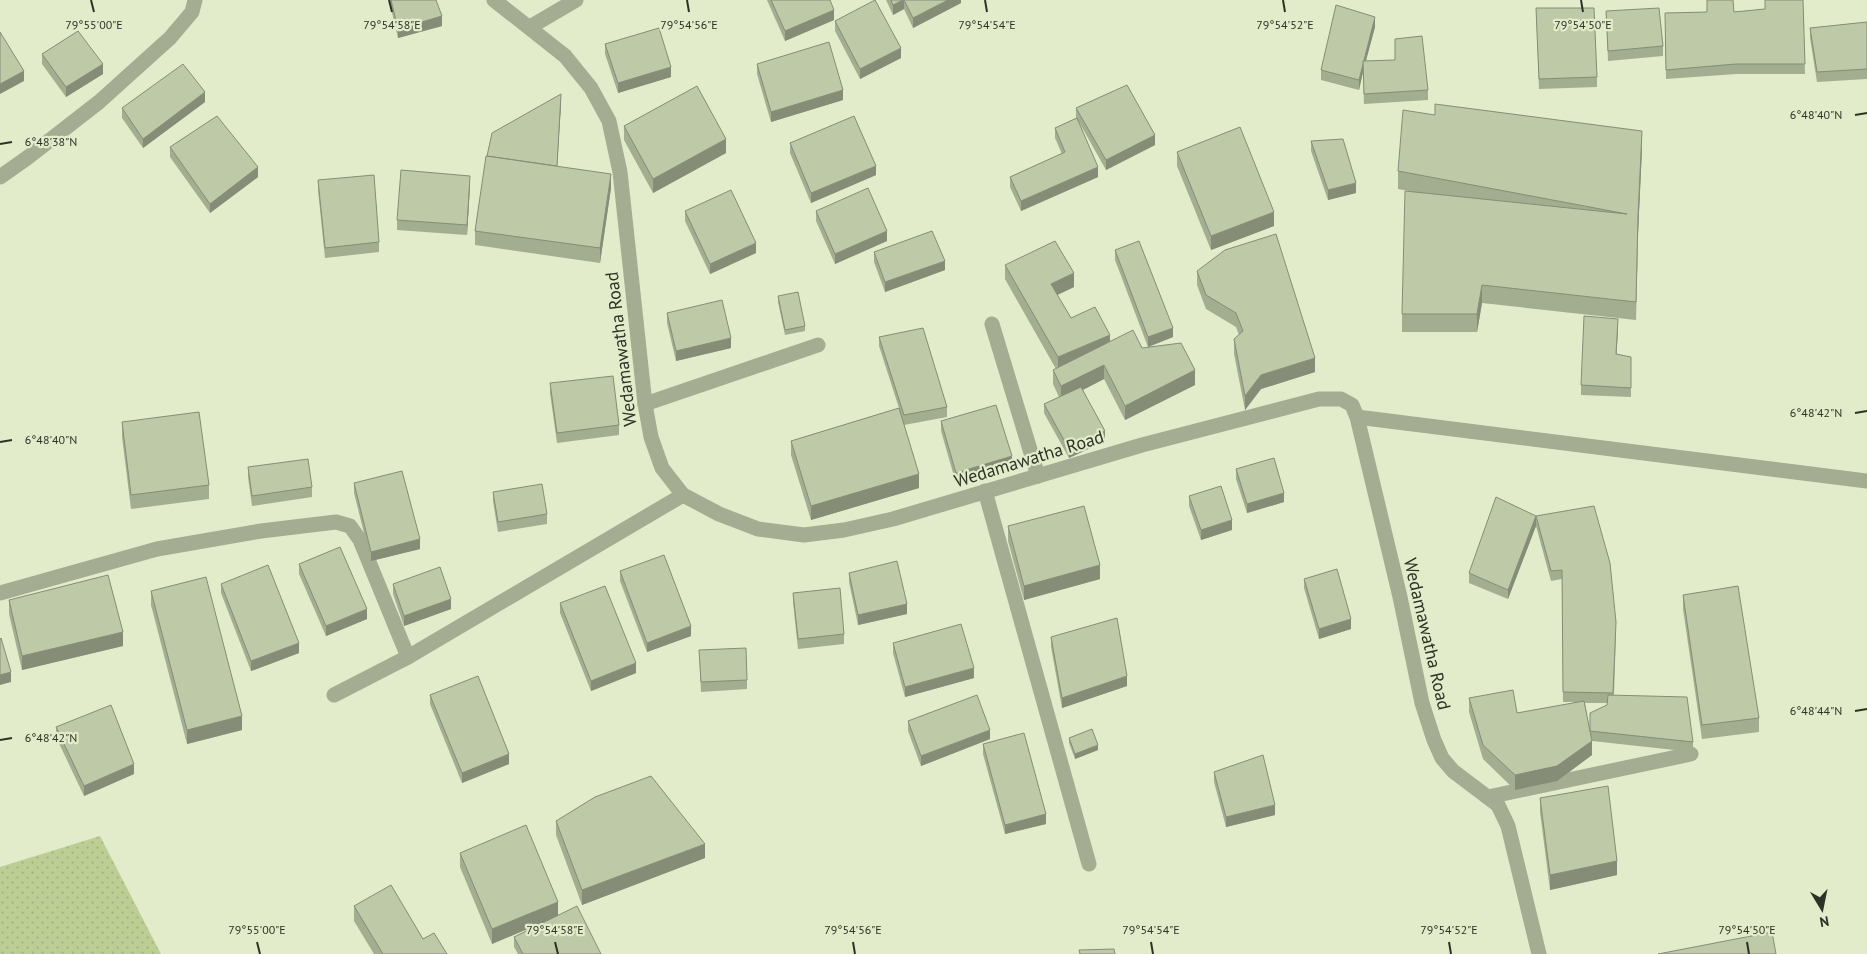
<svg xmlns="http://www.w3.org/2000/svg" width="1867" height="954" font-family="'PT Sans',sans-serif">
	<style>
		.grass { fill: url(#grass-dots) }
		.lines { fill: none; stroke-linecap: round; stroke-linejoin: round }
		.lane { stroke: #a4ac91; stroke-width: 15 }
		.street { stroke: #a4ac91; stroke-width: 15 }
		.wall { fill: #a3ad90; fill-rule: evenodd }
		.shaded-wall { fill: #858d76 }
		.building { fill: #bec9a8; stroke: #858d76 }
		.ticks { fill: none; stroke: #2e3225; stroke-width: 2 }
		.labels { text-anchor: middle; stroke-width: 4.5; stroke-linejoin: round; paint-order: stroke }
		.street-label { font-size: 18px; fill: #2e3225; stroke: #e2eccb }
		.ticks-label { font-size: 12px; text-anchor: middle; fill: #2e3225; stroke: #e2eccb; stroke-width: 4.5; stroke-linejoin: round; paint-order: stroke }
	</style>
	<defs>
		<pattern id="grass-dots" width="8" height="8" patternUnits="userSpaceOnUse" patternTransform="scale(1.25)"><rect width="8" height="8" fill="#bdce95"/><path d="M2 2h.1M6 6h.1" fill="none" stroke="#a3b180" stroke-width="1.8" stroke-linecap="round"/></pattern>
	</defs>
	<rect width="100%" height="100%" fill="#e2eccb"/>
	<path class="grass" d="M100,836L161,954H0V867Z"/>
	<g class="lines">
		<path class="lane" d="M1488,797L1691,754"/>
		<g class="street">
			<path d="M494,0L565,56L591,88L609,121L620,172L645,404L651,437L662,468L683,495L719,514L758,529L804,535L844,530L893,519L1142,445L1319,399H1341L1352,405L1357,417L1400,597L1422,703L1434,740L1442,758L1453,771L1498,805L1508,826L1539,954"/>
			<path d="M530,27L576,0"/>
			<path d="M0,177L27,158L99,102L170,38L192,12L195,0"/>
			<path d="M992,324L1038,476"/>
			<path d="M645,404L818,345"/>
			<path d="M1357,417L1867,481"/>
			<path d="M985,491L1089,864"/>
			<path d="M0,593L157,549L261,531L336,522L350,526L360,540L408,657"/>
			<path d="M334,695L408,657L683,495"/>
		</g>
	</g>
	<g class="wall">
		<path d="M389,0H436L442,26L398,38Z"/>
		<path d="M767,0H830L834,20L785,41Z"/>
		<path d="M886,0H961V3L913,28L904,9L893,15Z"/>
		<path d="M1803,0L1805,74H1736L1666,79L1665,13L1734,12L1765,9Z"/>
		<path d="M1536,8L1597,77V87L1539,89Z"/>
		<path d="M1606,11L1663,46V56L1608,61Z"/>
		<path d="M835,21L901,58L860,79L835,31Z"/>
		<path d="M1867,22V79L1817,82L1810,38V28Z"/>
		<path d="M1375,27L1366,61L1428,90V100L1364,104L1363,72L1359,90L1321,80V70Z"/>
		<path d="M605,44L671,77L618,93L605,54Z"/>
		<path d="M42,54L103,74L66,97L42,64Z"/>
		<path d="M757,64L843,100L771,122L757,74Z"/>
		<path d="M205,102L143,148L122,118V108Z"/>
		<path d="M561,104L557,166L611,188L600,263L475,245V231L487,156Z"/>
		<path d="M1435,104L1642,149L1638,234L1636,320L1482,303L1477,332H1402V314L1409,191L1398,189V171L1435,115Z"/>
		<path d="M1076,108L1155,145L1106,170L1079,122L1098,177L1021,211L1010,187V177L1062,154L1055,138V128L1076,118Z"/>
		<path d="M624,126L726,153L653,193L624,140Z"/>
		<path d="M1311,141L1356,193L1328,200L1311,151Z"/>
		<path d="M790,143L876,175L811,203L790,153Z"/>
		<path d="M170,147L258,177L210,213L170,157Z"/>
		<path d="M1177,152L1274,226L1211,250L1177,166Z"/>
		<path d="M318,180L379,242V252L325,258L318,190Z"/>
		<path d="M470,186L467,235L397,230V220Z"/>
		<path d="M685,211L756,253L710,274L685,221Z"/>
		<path d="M816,211L887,241L835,264L816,221Z"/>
		<path d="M1115,250L1173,337L1148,347L1115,260Z"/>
		<path d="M874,252L945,270L885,292L874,262Z"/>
		<path d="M1005,265L1074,287L1057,295L1071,318L1110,341L1142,348L1195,385L1125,420L1104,379L1083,390L1105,441L1069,458L1044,413V404L1059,397L1053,384V370L1056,369L1005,279Z"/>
		<path d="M1197,271L1315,372L1261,389L1245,410L1234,354V339L1239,335L1236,327L1206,309L1197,285Z"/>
		<path d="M778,296L805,326V331L785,335L778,302Z"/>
		<path d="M667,313L731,348L676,361L667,323Z"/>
		<path d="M1618,329L1616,354L1631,357V397L1581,395V385Z"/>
		<path d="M879,337L947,407V417L904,425L919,488L811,520L791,455V441L899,408L879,346Z"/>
		<path d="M550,383L619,425V435L557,443L550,393Z"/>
		<path d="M941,421L1012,466L956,483L941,431Z"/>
		<path d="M122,422L209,485V499L131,509L122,437Z"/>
		<path d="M248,467L312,487V497L252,506L248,477Z"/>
		<path d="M1236,469L1284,502L1247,513L1236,479Z"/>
		<path d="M354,483L420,549L371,561L354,493Z"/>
		<path d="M493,492L547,514V524L498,532L493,501Z"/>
		<path d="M1189,496L1232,530L1201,540L1189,506Z"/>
		<path d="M1536,516L1616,632L1614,695L1693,742V752L1592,741V755L1557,781L1515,790L1483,759L1469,712V698L1517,713L1578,702H1563L1562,579L1551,581L1536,526L1508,599L1469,583V573ZM1585,703H1607V705L1589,728Z"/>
		<path d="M1008,526L1100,579L1024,600L1008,541Z"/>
		<path d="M299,564L367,619L326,636L299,574Z"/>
		<path d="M620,571L691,636L647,652L620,581Z"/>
		<path d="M849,573L907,614L858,625L849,582Z"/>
		<path d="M1304,579L1351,629L1319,639L1304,588Z"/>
		<path d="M221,584L299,653L251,671L221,593Z"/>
		<path d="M393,584L451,609L404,626L393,594Z"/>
		<path d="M151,591L242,730L187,744L151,605Z"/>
		<path d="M793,593L844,634V644L798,649L793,602Z"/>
		<path d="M1683,595L1759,718V732L1702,739L1683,609Z"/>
		<path d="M9,600L123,646L22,670L9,614Z"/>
		<path d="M560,603L636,673L591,691L560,613Z"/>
		<path d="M1051,637L1127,686L1062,708L1051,647Z"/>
		<path d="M893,643L974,678L905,697L893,653Z"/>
		<path d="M699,650L747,680V689L701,692Z"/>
		<path d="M430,695L509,764L462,783L430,704Z"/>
		<path d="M908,721L990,739L921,766L908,731Z"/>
		<path d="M56,727L134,774L84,796L56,737Z"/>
		<path d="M1069,738L1098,750L1075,759L1069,743Z"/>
		<path d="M983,744L1046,824L1005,834L983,754Z"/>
		<path d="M1214,772L1275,815L1226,827L1214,782Z"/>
		<path d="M1540,798L1617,875L1550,890L1540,812Z"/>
		<path d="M556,821L705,858L582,905L556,835Z"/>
		<path d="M460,853L558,915L601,954H518L514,947V937L551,919L492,944L460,867Z"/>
		<path d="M354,906L423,939L447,954H374L354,921Z"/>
	</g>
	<g class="shaded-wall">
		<path d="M904,0V9L893,15V5Z"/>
		<path d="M948,0H961V3L913,28V18Z"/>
		<path d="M834,10V20L785,41V31Z"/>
		<path d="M442,16V26L398,38V29Z"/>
		<path d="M1375,17V27L1363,71V62Z"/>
		<path d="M901,48V58L860,79V69Z"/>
		<path d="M1363,62V72L1359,90V80Z"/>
		<path d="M103,64V74L66,97V87Z"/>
		<path d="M671,67V77L618,93V83Z"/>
		<path d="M24,71V81L0,94V84Z"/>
		<path d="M843,90V100L771,122V112Z"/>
		<path d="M205,92V102L143,148V139Z"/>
		<path d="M561,94V104L556,180V170Z"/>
		<path d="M1642,131V149L1638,234L1636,320L1638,216Z"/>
		<path d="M1155,135V145L1106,170V160Z"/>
		<path d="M726,139V153L653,193V179Z"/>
		<path d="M876,166V175L811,203V193Z"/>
		<path d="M258,167V177L210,213V204Z"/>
		<path d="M1098,167V177L1021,211V201Z"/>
		<path d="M611,174V188L600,263V248Z"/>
		<path d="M470,176V186L467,235V225Z"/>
		<path d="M1356,183V193L1328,200V190Z"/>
		<path d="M1274,212V226L1211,250V236Z"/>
		<path d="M887,231V241L835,264V254Z"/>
		<path d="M756,243V253L710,274V264Z"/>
		<path d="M945,261V270L885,292V282Z"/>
		<path d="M1074,273V287L1051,298V284Z"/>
		<path d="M1482,285V303L1477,332V314Z"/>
		<path d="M1618,319V329L1616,364V354Z"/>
		<path d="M1173,328V337L1148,347V337Z"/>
		<path d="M1110,335V349L1058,371V357Z"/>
		<path d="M731,338V348L676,361V351Z"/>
		<path d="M1315,358V372L1261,389L1245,410V396L1261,375Z"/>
		<path d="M1104,365V379L1061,401V386Z"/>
		<path d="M1195,370V385L1125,420V406Z"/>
		<path d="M1105,431V441L1069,458V449Z"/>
		<path d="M1012,456V466L956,483V473Z"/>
		<path d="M919,474V488L811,520V506Z"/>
		<path d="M1284,493V502L1247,513V504Z"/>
		<path d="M1536,516V526L1508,599V590Z"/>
		<path d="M1232,520V530L1201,540V530Z"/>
		<path d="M420,539V549L371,561V552Z"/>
		<path d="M1100,565V579L1024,600V586Z"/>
		<path d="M451,599V609L404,626V616Z"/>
		<path d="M907,604V614L858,625V615Z"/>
		<path d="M367,609V619L326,636V626Z"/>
		<path d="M1351,619V629L1319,639V629Z"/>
		<path d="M691,626V636L647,652V643Z"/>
		<path d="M123,632V646L22,670V656Z"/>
		<path d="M299,643V653L251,671V661Z"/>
		<path d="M636,663V673L591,691V681Z"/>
		<path d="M974,668V678L905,697V687Z"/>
		<path d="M11,672V682L0,685V675Z"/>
		<path d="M1127,676V686L1062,708V698Z"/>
		<path d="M242,716V730L187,744V730Z"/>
		<path d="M990,730V739L921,766V756Z"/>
		<path d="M1592,741V755L1557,781L1515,790V775Z"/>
		<path d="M1098,745V750L1075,759V754Z"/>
		<path d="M509,754V764L462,783V773Z"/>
		<path d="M134,764V774L84,796V786Z"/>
		<path d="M1275,805V815L1226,827V817Z"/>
		<path d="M1046,814V824L1005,834V825Z"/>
		<path d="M705,844V858L582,905V890Z"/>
		<path d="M1617,861V875L1550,890V875Z"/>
		<path d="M558,902V916L492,944V929Z"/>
	</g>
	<g class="building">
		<path d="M391,0H436L442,16L398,29Z"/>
		<path d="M771,0H830L834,10L785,31Z"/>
		<path d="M875,0L901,48L860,69L835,21Z"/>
		<path d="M891,0H903L893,5Z"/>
		<path d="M904,0H948L913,18Z"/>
		<path d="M1707,0H1733L1734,12L1765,9V0H1803L1805,64H1736L1666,70L1665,13L1707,12Z"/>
		<path d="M1336,5L1375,17L1359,80L1321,70Z"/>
		<path d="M1536,8H1594L1597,77L1539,79Z"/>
		<path d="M1659,8L1663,46L1608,51L1606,11Z"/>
		<path d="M1867,22V69L1817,72L1810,28Z"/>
		<path d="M659,28L671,67L618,83L605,44Z"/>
		<path d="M78,31L103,64L66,87L42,54Z"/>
		<path d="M0,32L24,71L0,84Z"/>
		<path d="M1422,36L1428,90L1364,94L1363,61L1395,60V39Z"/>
		<path d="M829,42L843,90L771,112L757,64Z"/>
		<path d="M183,64L205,92L143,139L122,108Z"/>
		<path d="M1127,85L1155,135L1106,160L1076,108Z"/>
		<path d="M697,86L726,139L653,179L624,126Z"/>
		<path d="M561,94L557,166L487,156L492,133Z"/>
		<path d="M1435,104L1642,131L1638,216L1636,302L1482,285L1477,314H1402L1405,191L1627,214L1398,171L1403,110L1435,115Z"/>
		<path d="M217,116L258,167L210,204L170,147Z"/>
		<path d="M854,116L876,166L811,193L790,143Z"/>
		<path d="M1077,118L1098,167L1021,201L1010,177L1065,152L1055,128Z"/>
		<path d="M1240,127L1274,212L1211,236L1177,152Z"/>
		<path d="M1343,139L1356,183L1328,190L1311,141Z"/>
		<path d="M486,156L611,174L600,248L475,231Z"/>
		<path d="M401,170L470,176L467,225L397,220Z"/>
		<path d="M374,175L379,242L325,248L318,180Z"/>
		<path d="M868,188L887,231L835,254L816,211Z"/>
		<path d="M731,190L756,243L710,264L685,211Z"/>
		<path d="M932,231L945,261L885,282L874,252Z"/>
		<path d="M1276,234L1315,358L1261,375L1245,396L1234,339L1243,331L1236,313L1206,295L1197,271L1225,250Z"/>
		<path d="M1055,241L1074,273L1051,284L1071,318L1095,307L1110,335L1058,357L1005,265Z"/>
		<path d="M1139,241L1173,328L1148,337L1115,250Z"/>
		<path d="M798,292L805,326L785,330L778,296Z"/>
		<path d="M722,300L731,338L676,351L667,313Z"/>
		<path d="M1584,316L1618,319L1616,354L1631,357V388L1581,385Z"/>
		<path d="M923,328L947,407L904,415L879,337Z"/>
		<path d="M1133,330L1142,348L1181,343L1195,370L1125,406L1104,365L1061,386L1053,370Z"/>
		<path d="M613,376L619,425L557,433L550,383Z"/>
		<path d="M1081,387L1105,431L1069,449L1044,404Z"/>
		<path d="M996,405L1012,456L956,473L941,421Z"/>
		<path d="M899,408L919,474L811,506L791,441Z"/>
		<path d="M199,412L209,485L131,495L122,422Z"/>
		<path d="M1274,458L1284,493L1247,504L1236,469Z"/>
		<path d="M308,459L312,487L252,496L248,467Z"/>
		<path d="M402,471L420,539L371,552L354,483Z"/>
		<path d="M542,484L547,514L498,522L493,492Z"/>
		<path d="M1221,486L1232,520L1201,530L1189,496Z"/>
		<path d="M1496,497L1536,516L1508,590L1469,573Z"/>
		<path d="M1084,506L1100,565L1024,586L1008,526Z"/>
		<path d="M1594,506L1610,563L1616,622L1613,693L1563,692L1562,570L1551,571L1536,516Z"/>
		<path d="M340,547L367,609L326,626L299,564Z"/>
		<path d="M664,555L691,626L647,643L620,571Z"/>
		<path d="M897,561L907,604L858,615L849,573Z"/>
		<path d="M268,565L299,643L251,661L221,584Z"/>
		<path d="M440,567L451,599L404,616L393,584Z"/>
		<path d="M1337,569L1351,619L1319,629L1304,579Z"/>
		<path d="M108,575L123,632L22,656L9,600Z"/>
		<path d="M206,577L242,716L187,730L151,591Z"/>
		<path d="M605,586L636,663L591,681L560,603Z"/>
		<path d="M1738,586L1759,718L1702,725L1683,595Z"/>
		<path d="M840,588L844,634L798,639L793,593Z"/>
		<path d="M1117,618L1127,676L1062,698L1051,637Z"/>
		<path d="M961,624L974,668L905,687L893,643Z"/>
		<path d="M1,638L11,672L0,675V639Z"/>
		<path d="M746,648L747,680L701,682L699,650Z"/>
		<path d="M478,676L509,754L462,773L430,695Z"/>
		<path d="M1513,690L1517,713L1584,701L1592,741L1557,766L1515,775L1483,745L1469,698Z"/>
		<path d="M977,695L990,730L921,756L908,721Z"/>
		<path d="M1608,695L1687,697L1693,742L1590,731V713L1607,705Z"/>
		<path d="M111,705L134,764L84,786L56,727Z"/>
		<path d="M1092,729L1098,745L1075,754L1069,738Z"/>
		<path d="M1024,733L1046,814L1005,825L983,744Z"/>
		<path d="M1263,755L1275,805L1226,817L1214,772Z"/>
		<path d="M651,776L705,844L582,890L556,821L595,797Z"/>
		<path d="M1608,786L1617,861L1550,875L1540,798Z"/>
		<path d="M526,825L558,902L492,929L460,853Z"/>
		<path d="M391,885L423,939L434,933L447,954H383L354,906Z"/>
		<path d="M577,906L601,954H523L514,937Z"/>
		<path d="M1772,932L1776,954H1658Z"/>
		<path d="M1114,949L1115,954H1080L1079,950Z"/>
	</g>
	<path class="ticks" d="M91,0L94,12M389,0L392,12M687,0L689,12M985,0L987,12M1283,0L1285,12M1581,0L1583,12M1855,115L1867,113M0,144L12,142M1855,413L1867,411M0,442L12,440M1855,711L1867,709M0,740L12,738M257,942L260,954M555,942L558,954M853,942L855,954M1151,942L1153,954M1449,942L1451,954M1747,942L1749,954"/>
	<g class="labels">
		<g class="street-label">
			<text transform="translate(621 349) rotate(-97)" y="6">Wedamawatha Road</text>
			<text transform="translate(1029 459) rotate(-17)" y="6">Wedamawatha Road</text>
			<text transform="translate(1427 634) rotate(77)" y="6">Wedamawatha Road</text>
		</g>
	</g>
	<g class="ticks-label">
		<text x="94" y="29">79°55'00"E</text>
		<text x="392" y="29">79°54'58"E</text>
		<text x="689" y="29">79°54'56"E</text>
		<text x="987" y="29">79°54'54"E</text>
		<text x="1285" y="29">79°54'52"E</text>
		<text x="1583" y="29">79°54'50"E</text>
		<text x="1816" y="119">6°48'40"N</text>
		<text x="51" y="146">6°48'38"N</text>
		<text x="1816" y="417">6°48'42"N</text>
		<text x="51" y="444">6°48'40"N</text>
		<text x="1816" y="715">6°48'44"N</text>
		<text x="51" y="742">6°48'42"N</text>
		<text x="257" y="934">79°55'00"E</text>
		<text x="555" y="934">79°54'58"E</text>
		<text x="853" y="934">79°54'56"E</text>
		<text x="1151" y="934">79°54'54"E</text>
		<text x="1449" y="934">79°54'52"E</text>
		<text x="1747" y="934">79°54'50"E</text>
	</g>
	<g transform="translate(1822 909) rotate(170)" stroke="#e2eccb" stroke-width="4" paint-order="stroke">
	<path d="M0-4L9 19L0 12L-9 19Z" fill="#2e3225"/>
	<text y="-8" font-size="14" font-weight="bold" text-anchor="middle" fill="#2e3225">N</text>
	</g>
</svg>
